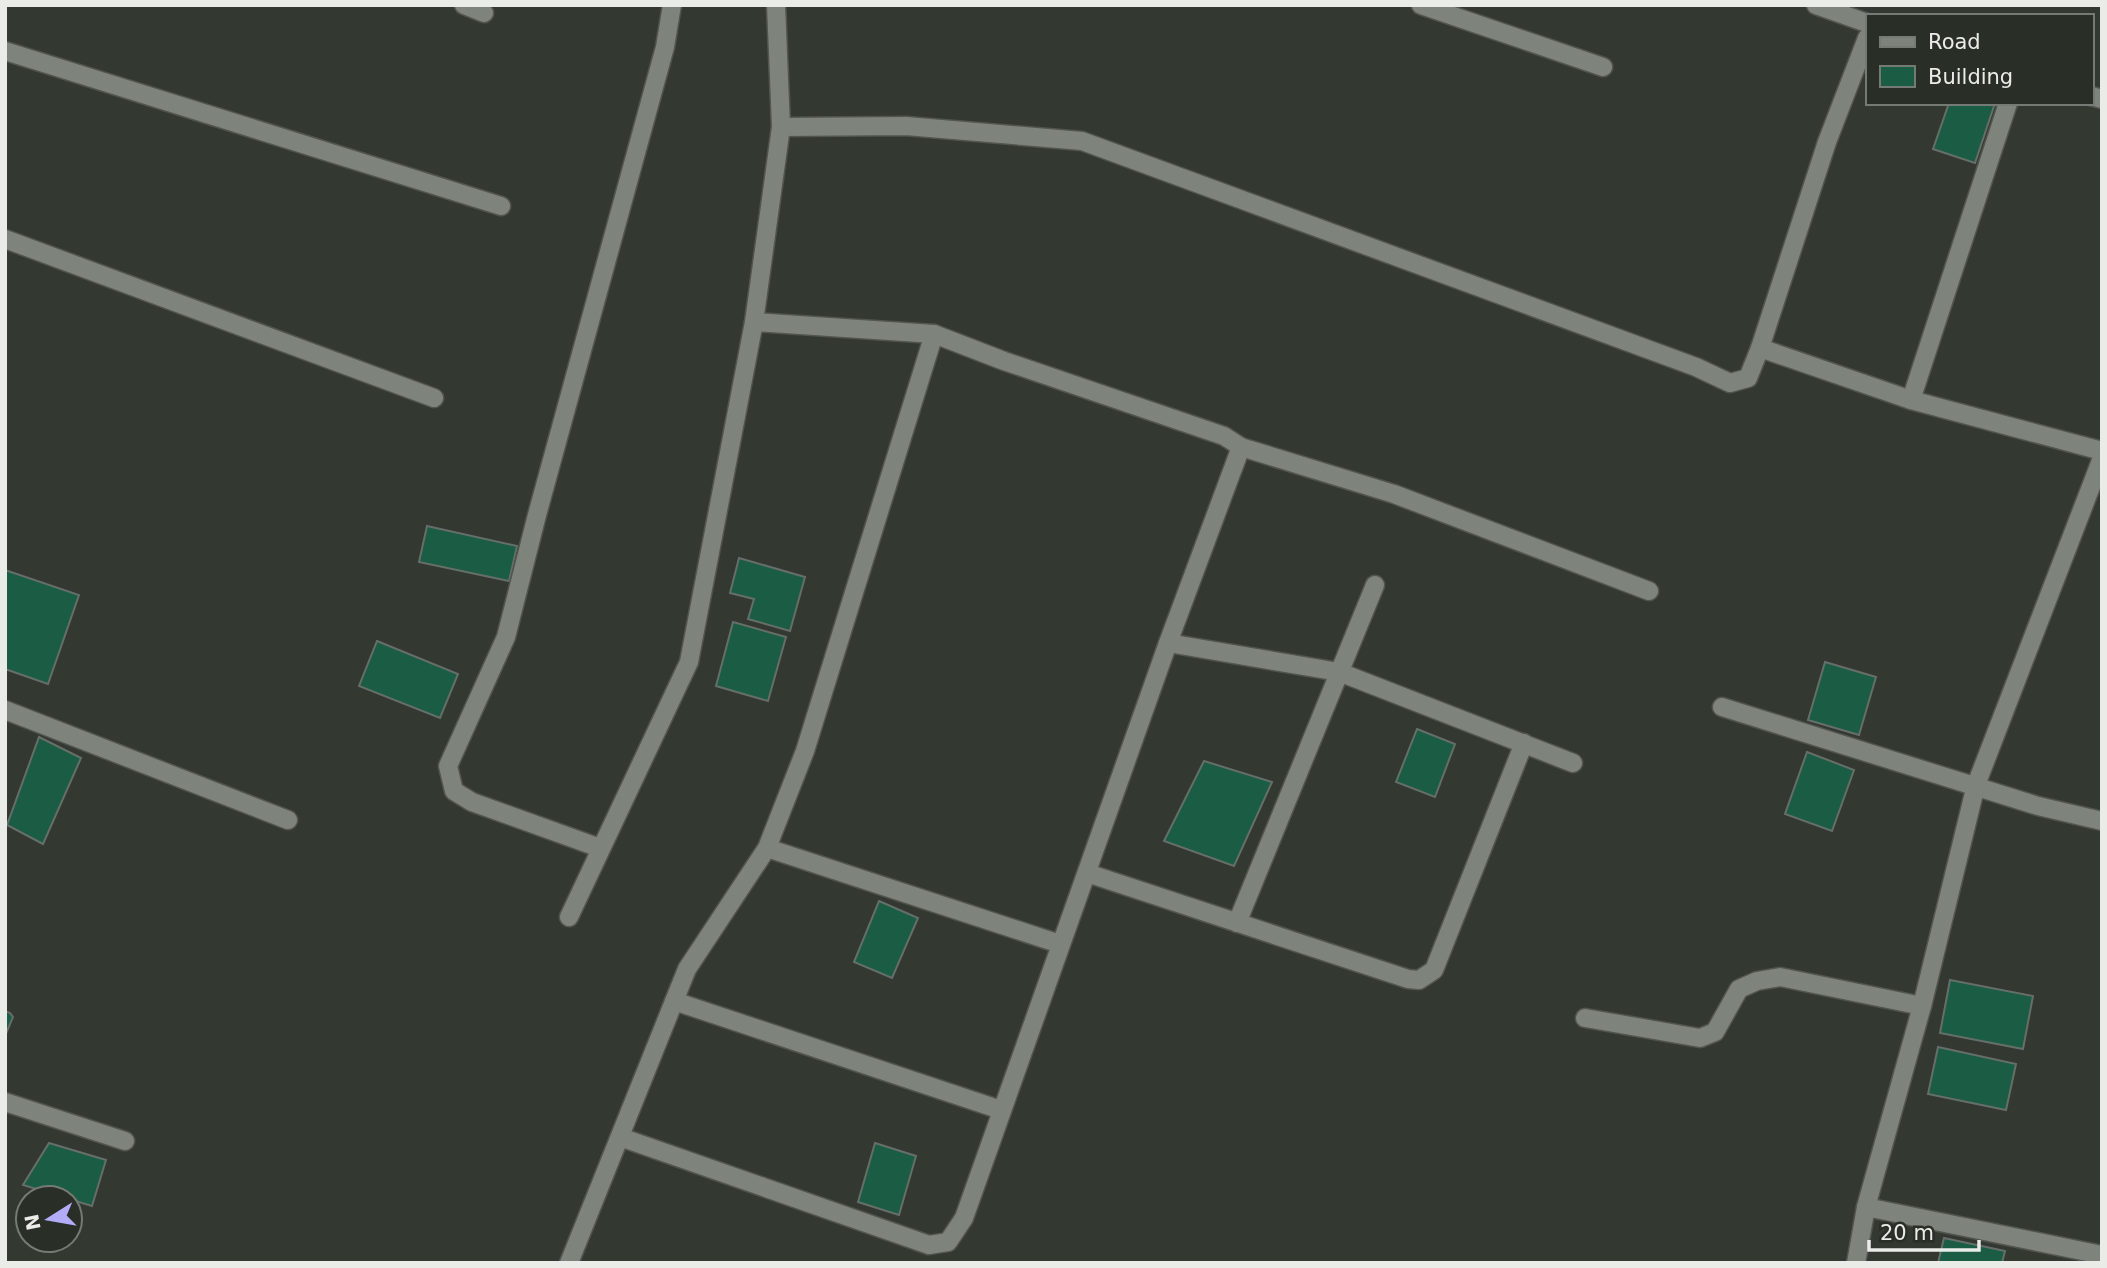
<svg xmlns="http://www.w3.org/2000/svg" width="2107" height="1268" font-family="'DejaVu Sans',sans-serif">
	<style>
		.building { fill: #1a5c44; stroke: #666e6a; stroke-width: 2 }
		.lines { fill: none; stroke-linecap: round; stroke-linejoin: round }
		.minor-casing { stroke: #51544f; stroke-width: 21 }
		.minor { stroke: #7e837b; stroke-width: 18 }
	</style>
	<rect width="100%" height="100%" fill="#333831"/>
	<g class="building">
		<path d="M1949,103H1995L1975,163L1933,149Z"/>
		<path d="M427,526L517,546L509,581L419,562Z"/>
		<path d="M739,558L805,577L790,631L748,619L754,599L730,593Z"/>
		<path d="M5,570L79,595L48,684L5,669Z"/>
		<path d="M733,622L786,637L768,701L716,686Z"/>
		<path d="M377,641L458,674L440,718L359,686Z"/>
		<path d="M1825,662L1876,677L1859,735L1808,720Z"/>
		<path d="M1417,729L1455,744L1435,797L1396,782Z"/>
		<path d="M39,737L81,758L43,844L7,825Z"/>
		<path d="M1807,752L1854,770L1832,831L1785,814Z"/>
		<path d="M1204,761L1272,782L1234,866L1164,841Z"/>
		<path d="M879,901L918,918L892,978L854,962Z"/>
		<path d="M1950,980L2033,996L2023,1049L1940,1033Z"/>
		<path d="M5,1011L10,1013L13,1017L5,1036Z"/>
		<path d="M1938,1047L2016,1064L2006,1110L1928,1094Z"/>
		<path d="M49,1143L106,1160L92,1206L23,1185Z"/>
		<path d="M875,1143L916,1156L899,1215L858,1202Z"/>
		<path d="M1944,1238L2005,1251L2002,1263H1938Z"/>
	</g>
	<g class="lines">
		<defs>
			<g id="minor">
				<path d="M464,5L484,13"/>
				<path d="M1421,5L1603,67"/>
				<path d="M1816,5L1867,23"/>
				<path d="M5,51L501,206"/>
				<path d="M2091,96L2102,99"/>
				<path d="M781,127L906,126L1082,141L1696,367L1730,383L1748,378L1760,348L1827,142L1867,38"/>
				<path d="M5,239L434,398"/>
				<path d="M754,322L934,334L1004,361L1224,436L1241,447L1394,494L1649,591"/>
				<path d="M1760,348L1911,400L2102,451"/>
				<path d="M1911,400L2008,103"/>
				<path d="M1168,643L1339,672L1573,763"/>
				<path d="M1722,707L2038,806L2102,821"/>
				<path d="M5,710L288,820"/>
				<path d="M600,848L472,802L454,791L448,766L506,637L537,515L665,47L672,5"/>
				<path d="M767,848L1060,944"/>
				<path d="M1087,873L1408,979L1419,980L1434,970L1524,743"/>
				<path d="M569,917L689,662L754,322L781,127L776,5"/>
				<path d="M1237,923L1375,585"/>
				<path d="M674,1001L1001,1110"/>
				<path d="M1585,1018L1700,1038L1715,1032L1739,989L1757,981L1780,977L1922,1006"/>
				<path d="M5,1102L125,1141"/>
				<path d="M620,1137L929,1245L948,1242L964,1218L1168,643L1241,447"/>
				<path d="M1866,1207L1922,1006L1976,785L2102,458"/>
				<path d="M569,1263L687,969L767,848L805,751L934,334"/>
				<path d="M1856,1263L1866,1207L2102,1255"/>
			</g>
		</defs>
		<use href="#minor" class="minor-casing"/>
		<use href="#minor" class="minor"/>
	</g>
	<rect width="2107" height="1268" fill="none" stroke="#e9ece7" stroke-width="14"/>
	<rect x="1866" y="14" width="228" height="91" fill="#292e27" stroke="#767a74" stroke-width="2"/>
	<rect x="1880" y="37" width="35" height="10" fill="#7e837b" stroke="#767a74" stroke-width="2"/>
	<text x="1928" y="49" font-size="21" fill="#e9ece7">Road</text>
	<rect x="1880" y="66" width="35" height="21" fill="#1a5c44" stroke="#767a74" stroke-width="2"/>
	<text x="1928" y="84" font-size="21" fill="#e9ece7">Building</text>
	<g transform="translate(49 1219) rotate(259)"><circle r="33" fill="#292e27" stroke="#767a74" stroke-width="2"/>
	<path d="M0-5L12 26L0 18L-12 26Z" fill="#b3adf9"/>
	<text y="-10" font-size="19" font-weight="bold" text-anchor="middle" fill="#e9ece7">N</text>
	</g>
	<path d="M1869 1240v10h110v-10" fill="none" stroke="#e9ece7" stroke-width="3.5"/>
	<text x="1880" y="1240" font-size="21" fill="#e9ece7" stroke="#292e27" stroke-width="5" paint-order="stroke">20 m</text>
</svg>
